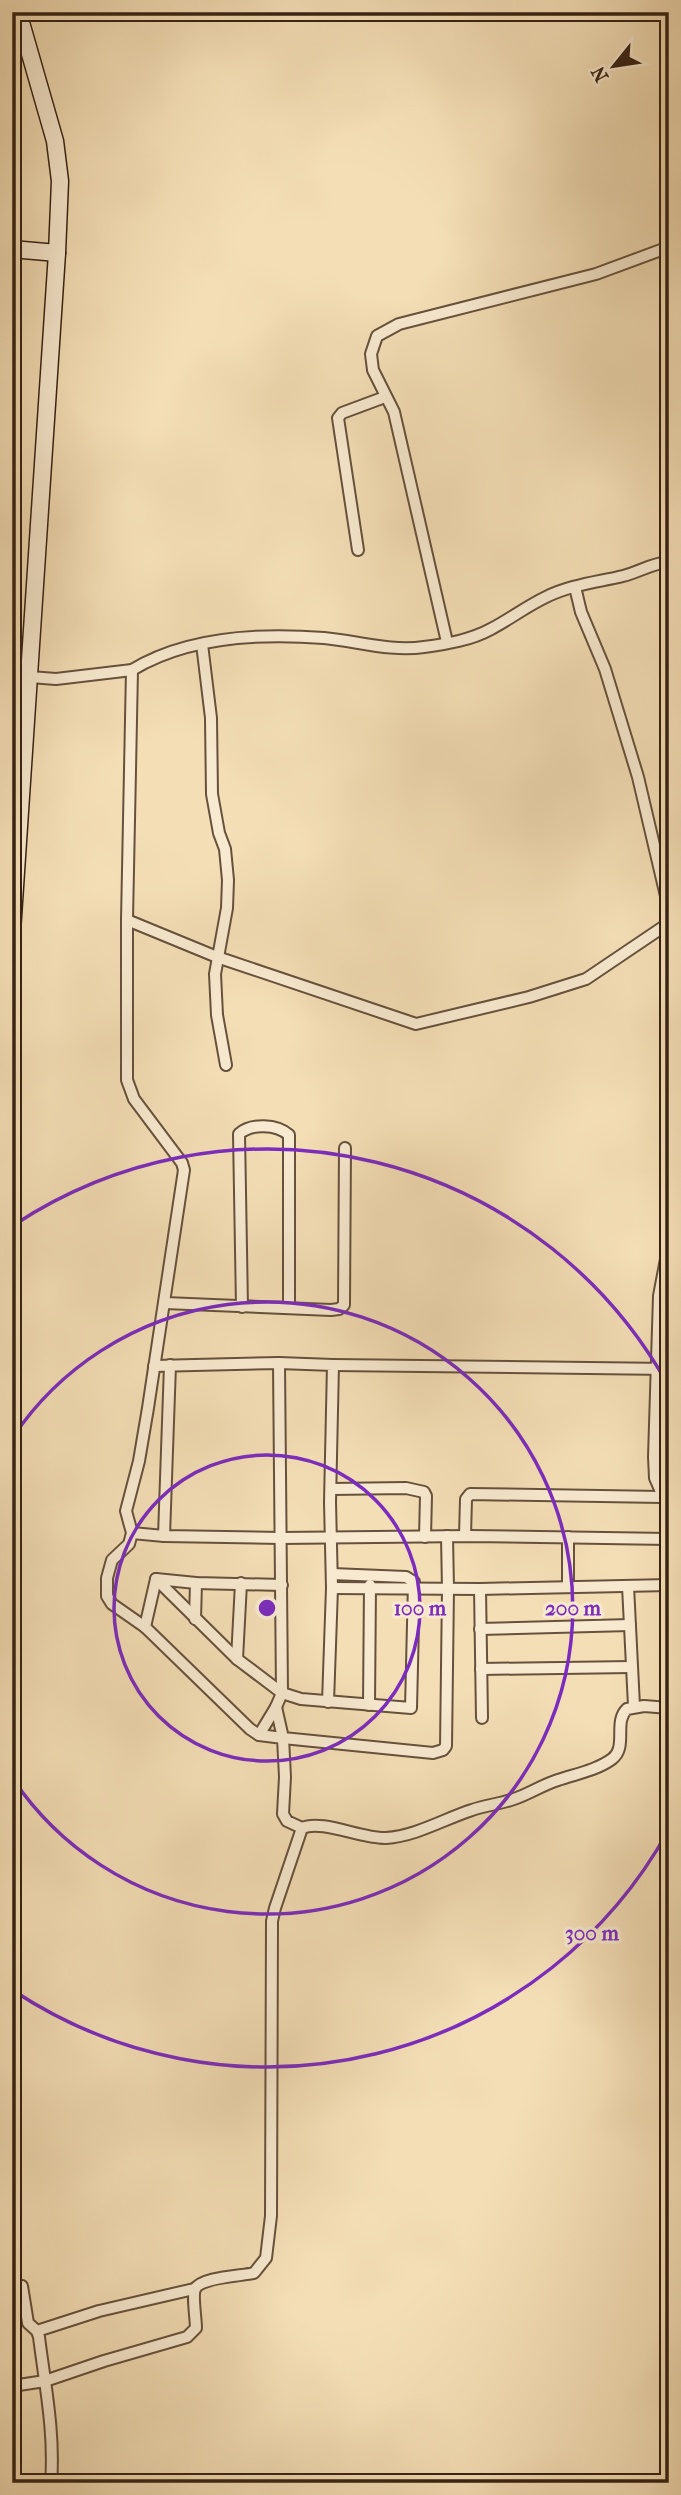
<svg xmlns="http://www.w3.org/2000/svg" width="681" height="2495" font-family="'IM FELL French Canon',serif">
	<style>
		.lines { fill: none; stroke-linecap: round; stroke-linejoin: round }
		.street-casing { stroke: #66513c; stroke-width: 14 }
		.secondary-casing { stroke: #362213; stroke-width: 19 }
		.street { stroke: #f8ead0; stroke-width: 10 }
		.secondary { stroke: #f8ead0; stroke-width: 16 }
		.ring { fill: none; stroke: #7b2cbf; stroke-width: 3.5 }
		.centre { fill: #7b2cbf; stroke: #f8ead0; stroke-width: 3.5 }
		.ring-label { font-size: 21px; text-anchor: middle; font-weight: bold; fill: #7b2cbf; stroke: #f8ead0; stroke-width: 6; stroke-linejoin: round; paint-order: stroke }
	</style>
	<rect width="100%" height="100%" fill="#f4deb6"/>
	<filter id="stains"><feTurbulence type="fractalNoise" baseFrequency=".00286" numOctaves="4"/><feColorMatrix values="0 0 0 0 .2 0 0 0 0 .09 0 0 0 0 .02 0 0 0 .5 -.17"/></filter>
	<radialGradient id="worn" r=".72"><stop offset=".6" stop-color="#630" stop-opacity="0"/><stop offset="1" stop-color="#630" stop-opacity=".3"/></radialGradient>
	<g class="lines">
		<defs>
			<g id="street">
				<path d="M358,550L338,418L342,413L385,397"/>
				<path d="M575,587L581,612L605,669L638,777L669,909"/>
				<path d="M447,642L394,412L373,370L371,354L377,336L399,324L596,274L669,247"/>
				<path d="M202,644L211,718L212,794L219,833L225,849L228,880L227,908L215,974L217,1015L226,1065"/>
				<path d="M30,677L56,679L132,670"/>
				<path d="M127,920L217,957L416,1024L529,997L586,979L669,923"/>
				<path d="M669,1243L659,1296L654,1457L655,1478L669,1510"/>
				<path d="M165,1303L331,1310L339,1309L344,1305L345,1148"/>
				<path d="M242,1307L239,1134C251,1123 277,1124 289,1135V1308"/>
				<path d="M333,1365L669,1369"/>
				<path d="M154,1366L279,1363L333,1365L330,1502L332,1588L328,1702"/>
				<path d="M331,1489L406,1488L424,1492L426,1496L425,1537"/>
				<path d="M132,1533L164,1536L281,1538L469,1536L669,1539"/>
				<path d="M164,1536L170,1365"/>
				<path d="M465,1536L466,1499L470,1494L662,1497"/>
				<path d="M156,1579L237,1659L282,1693L301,1699L411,1708L414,1582L406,1577L332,1574"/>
				<path d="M628,1586L634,1706"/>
				<path d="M568,1587V1537"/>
				<path d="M332,1588L480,1589L669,1585"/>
				<path d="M480,1589L482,1718"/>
				<path d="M195,1619L196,1583"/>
				<path d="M145,1627L156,1579L196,1583L282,1585"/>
				<path d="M480,1629L630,1625"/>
				<path d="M237,1659L241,1583"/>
				<path d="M481,1669L632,1667"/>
				<path d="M369,1705L370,1585"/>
				<path d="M276,1707L283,1738L433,1753L443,1750L446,1746L448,1589L447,1536"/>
				<path d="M259,1735L276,1707L282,1693L279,1363"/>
				<path d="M302,1828L287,1821L283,1814L285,1777L283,1738L259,1735L250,1729L145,1627L112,1604L107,1596V1578L112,1560L129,1544L132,1533L126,1511L139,1461L148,1408L184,1170L182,1163L134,1099L127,1080V920L132,670C186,637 261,633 324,638C357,641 391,652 424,647C447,644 471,640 491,629C510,619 527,606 546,597C570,585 598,582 623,576C639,572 652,563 669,562"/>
				<path d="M22,2286L28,2323L37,2331L39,2337C45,2385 55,2434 51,2483"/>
				<path d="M37,2331L99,2311L194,2289"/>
				<path d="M12,2386L45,2381L104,2361L187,2337L196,2328C196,2319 192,2295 195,2289C201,2277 241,2276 254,2273L266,2258L271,2216L272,1921L275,1908L302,1828C322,1819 362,1839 386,1838C416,1836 444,1819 472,1810C486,1805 500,1804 514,1799C529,1794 542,1785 558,1780C576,1774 597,1770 612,1759C628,1747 613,1722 627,1709L644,1706L669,1708"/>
			</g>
			<g id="secondary">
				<path d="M12,249L57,253"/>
				<path d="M12,932L57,253L60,181L55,141L18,12"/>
			</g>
		</defs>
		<use href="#street" class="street-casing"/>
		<use href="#secondary" class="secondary-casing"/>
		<use href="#street" class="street"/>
		<use href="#secondary" class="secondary"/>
	</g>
	<g class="ring">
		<circle cx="267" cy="1608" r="153"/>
		<path d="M13 1437A306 306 0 1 1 13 1779"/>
		<path d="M668 1831A459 459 0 0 1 14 1991M14 1225A459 459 0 0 1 668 1385"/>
	</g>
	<circle cx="267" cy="1608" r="10" class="centre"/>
	<g class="ring-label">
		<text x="420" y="1615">100 m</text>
		<text x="573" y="1615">200 m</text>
		<text x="592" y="1940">300 m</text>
	</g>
	<rect width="681" height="2495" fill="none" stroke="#f4deb6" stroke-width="42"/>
	<rect x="14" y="14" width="653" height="2467" fill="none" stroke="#362213" stroke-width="3.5"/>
	<rect x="21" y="21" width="639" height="2453" fill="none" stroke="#362213" stroke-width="2"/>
	<g transform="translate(614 66) rotate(240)" stroke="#f8ead0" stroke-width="5" paint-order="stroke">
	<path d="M0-5L12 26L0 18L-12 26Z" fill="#362213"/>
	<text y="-10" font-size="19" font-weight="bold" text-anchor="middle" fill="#362213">N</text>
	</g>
	<rect width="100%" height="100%" filter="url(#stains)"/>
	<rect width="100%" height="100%" fill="url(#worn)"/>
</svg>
